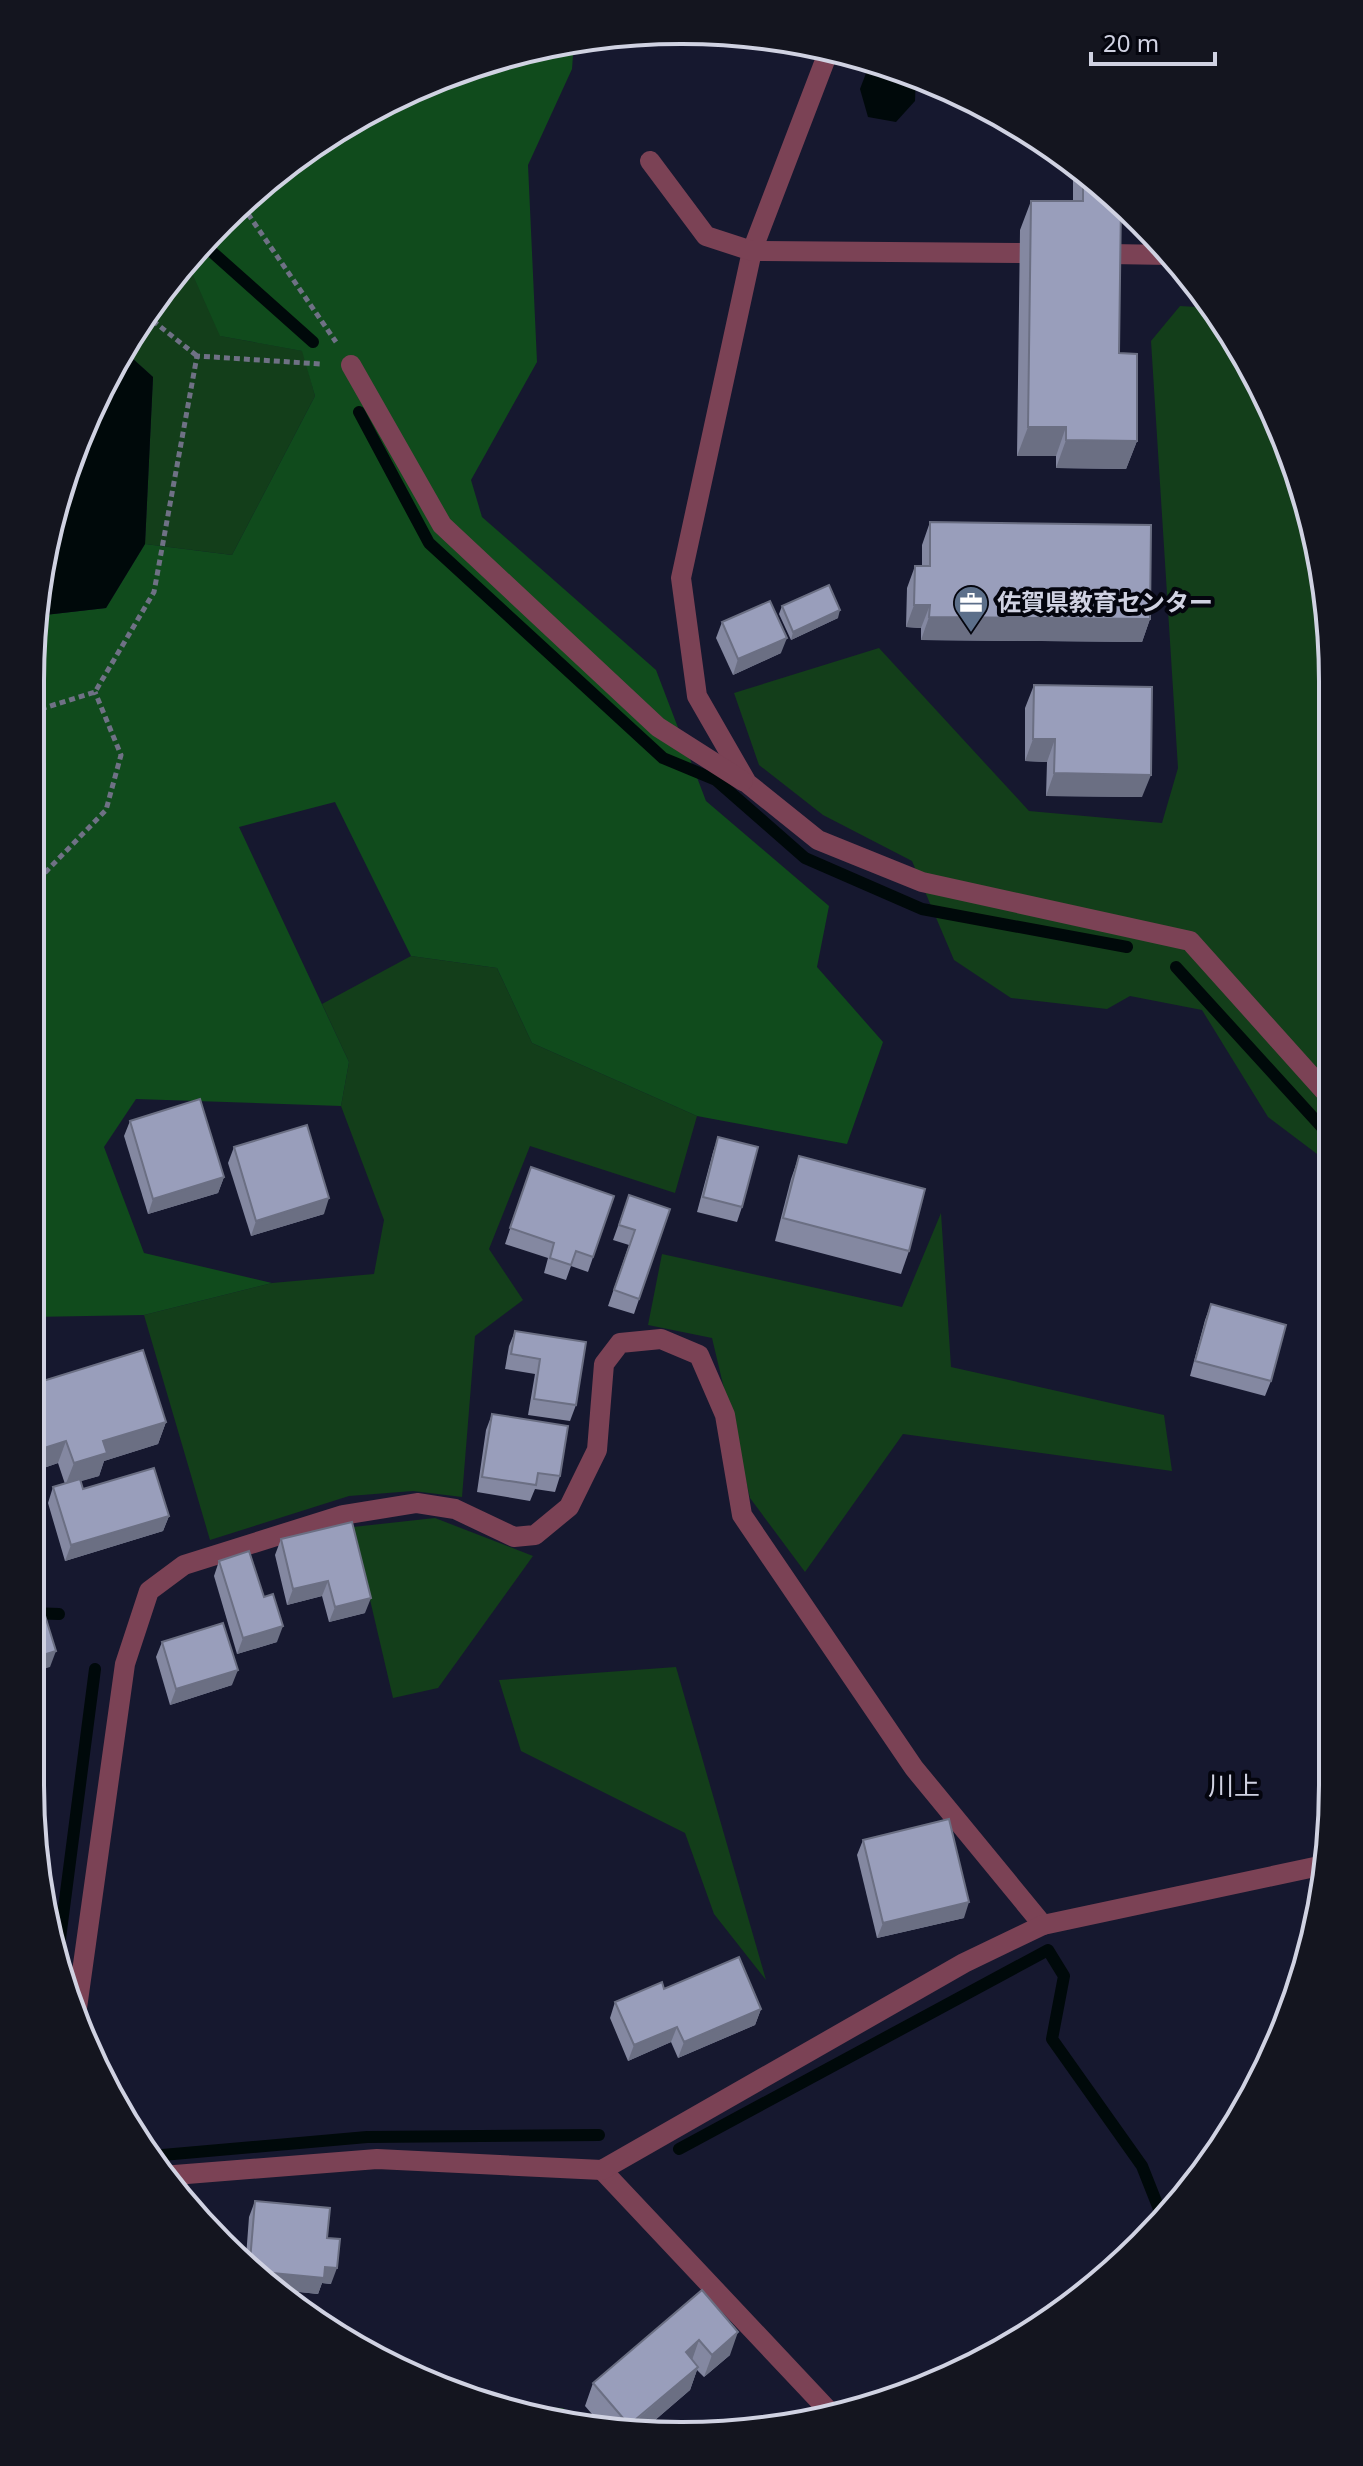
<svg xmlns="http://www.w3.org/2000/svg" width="1363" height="2466" font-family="'Noto Sans','Noto Sans JP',sans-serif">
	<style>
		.green { fill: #133e1a }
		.forest { fill: #104b1c }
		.water { fill: #00090a }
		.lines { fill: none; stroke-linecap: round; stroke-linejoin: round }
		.stream { stroke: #00090a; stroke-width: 12 }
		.path { stroke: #6f7185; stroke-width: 5; stroke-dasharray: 6 4; stroke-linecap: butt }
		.minor { stroke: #7b4255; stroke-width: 20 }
		.wall { fill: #8488a1 }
		.shaded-wall { fill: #6b6f83 }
		.building { fill: #999ebb; stroke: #6b6f83; stroke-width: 2 }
		.labels { text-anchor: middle; stroke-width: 8; stroke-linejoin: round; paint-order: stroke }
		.poi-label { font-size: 24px; font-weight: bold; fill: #d0d2e2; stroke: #04050e; text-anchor: start }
		.neighbourhood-label { font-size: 26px; fill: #d0d2e2; stroke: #04050e }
		.rim { fill: none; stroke: #d0d2e2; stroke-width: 4 }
	</style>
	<rect width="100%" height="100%" fill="#16182f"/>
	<g class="green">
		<path d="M186,260L221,336L303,351L315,396L232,555L145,544L153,377L122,349Z"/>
		<path d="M1180,306L1213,308L1223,320L1298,472L1327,597L1329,1163L1268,1117L1202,1010L1130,996L1107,1009L1011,998L954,960L912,861L823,815L759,765L734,693L879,648L1029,811L1162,823L1178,768L1151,341Z"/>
		<path d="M411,956L497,968L532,1043L697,1116L675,1193L530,1146L489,1249L523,1300L475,1336L462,1497L413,1491L349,1496L210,1540L144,1315L272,1283L374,1274L384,1220L341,1106L349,1062L322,1004Z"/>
		<path d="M941,1213L951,1367L1164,1415L1172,1471L903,1434L805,1572L750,1498L712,1338L648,1325L662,1254L902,1307Z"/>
		<path d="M435,1518L533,1556L438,1688L393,1698L353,1527Z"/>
		<path d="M676,1667L766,1980L714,1914L685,1833L521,1751L499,1680Z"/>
		<path d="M493,2405L563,2408L574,2420L512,2414Z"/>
	</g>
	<path class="forest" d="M574,42L572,69L528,165L537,362L471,480L482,517L656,670L706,801L829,906L817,967L883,1042L847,1144L697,1116L532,1043L497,968L411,956L335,802L239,827L349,1062L341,1106L136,1099L104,1147L144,1253L272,1283L144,1315L31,1317V639L36,616L106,608L145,544L232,555L315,396L302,351L220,336L186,260L192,252L285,164L394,97L513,52Z"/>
	<g class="water">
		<path d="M871,60L891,65L916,76L915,101L896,122L868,117L860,89Z"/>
		<path d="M122,349L153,377L145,544L106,608L36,616L64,473Z"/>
	</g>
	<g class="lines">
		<g class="stream">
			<path d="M202,243L313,342"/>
			<path d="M359,412L429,543L663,758L716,780L805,858L922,909L1127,947"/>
			<path d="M1176,967L1329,1135"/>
			<path d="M30,1613L59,1614"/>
			<path d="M58,1954L95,1669"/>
			<path d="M679,2149L1048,1950L1064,1976L1052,2039L1142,2166L1161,2214"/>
			<path d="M151,2156L367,2137L599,2135"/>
		</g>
		<g class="path">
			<path d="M248,214L336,342"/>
			<path d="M143,319L152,320L197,356"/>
			<path d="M31,712L95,692L154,592L197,356L321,364"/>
			<path d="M31,887L106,810L121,755L95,692"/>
		</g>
		<g class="minor">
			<path d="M829,50L752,251L681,578L697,696L747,783L818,840L922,882L1190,941L1329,1096"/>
			<path d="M650,161L706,236L752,251L1020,253"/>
			<path d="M1110,254L1170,255"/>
			<path d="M351,365L442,525L658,727L743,781"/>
			<path d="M76,2015L125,1664L149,1591L184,1565L343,1515L417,1503L455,1509L514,1537L535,1535L569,1507L597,1450L604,1364L620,1343L661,1339L699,1355L725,1415L742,1515L914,1768L1043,1925"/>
			<path d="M602,2170L828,2410"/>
			<path d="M162,2176L377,2159L602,2170L964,1963L1043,1925L1324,1865"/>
		</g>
	</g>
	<g class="wall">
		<path d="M1073,168L1127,209H1121L1119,353L1137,441L1126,469L1056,468V456H1017L1020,230L1031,201H1073Z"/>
		<path d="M930,522L1150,619L1142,642L921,640V628L906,627L907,588L915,566H922V545Z"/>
		<path d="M782,606L838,618L791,640L779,614Z"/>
		<path d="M722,622L781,653L733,675L716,638Z"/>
		<path d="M1034,685L1142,797L1046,796L1047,762L1025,761V708Z"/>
		<path d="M130,1121L224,1177L218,1193L148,1214L124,1136Z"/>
		<path d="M718,1137L742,1207L737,1222L697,1212L713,1152Z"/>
		<path d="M234,1147L324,1214L251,1236L228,1163Z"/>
		<path d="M799,1156L909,1251L901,1274L775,1241L791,1179Z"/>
		<path d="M531,1167L614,1196L588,1272L571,1266L566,1280L544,1273L548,1258L505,1244Z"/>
		<path d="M629,1195L670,1209L634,1314L608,1306L629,1245L613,1240Z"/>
		<path d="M1211,1304L1271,1381L1265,1396L1190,1376L1205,1320Z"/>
		<path d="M515,1331L586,1342L576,1405L570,1421L528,1415L535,1374L505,1369L509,1346Z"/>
		<path d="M30,1385L166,1422L158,1444L104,1461L99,1476L80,1481L83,1489L169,1516L163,1531L65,1561L48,1503L53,1487L65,1484L58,1463L32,1472L30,1465Z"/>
		<path d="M492,1414L560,1476L555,1492L535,1489L530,1501L477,1492L486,1430Z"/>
		<path d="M281,1539L365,1613L329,1622L322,1596L287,1605L275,1555Z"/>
		<path d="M219,1561L277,1642L237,1654L214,1576Z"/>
		<path d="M162,1642L232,1685L170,1705L156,1657Z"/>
		<path d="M863,1840L964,1918L877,1938L857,1855Z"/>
		<path d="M664,1989L761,2009L755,2025L678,2058L671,2042L628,2061L610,2018L615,2002Z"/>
		<path d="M255,2201L327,2238L331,2284L322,2283L318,2294L281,2290L246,2257L249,2217Z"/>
		<path d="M702,2290L730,2355L704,2377L697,2370L690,2390L647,2427L599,2422L585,2406L593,2383Z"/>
	</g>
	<g class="shaded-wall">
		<path d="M1028,427H1066L1056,456H1017Z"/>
		<path d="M1066,440L1137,441L1126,469L1056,468Z"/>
		<path d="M914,605H930L921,628L906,627Z"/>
		<path d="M840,610L838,618L791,640L793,632Z"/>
		<path d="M929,617L1150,619L1142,642L921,640Z"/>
		<path d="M787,638L781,653L733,675L738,659Z"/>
		<path d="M1033,739H1055L1047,762L1025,761Z"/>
		<path d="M1054,773L1151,775L1142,797L1046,796Z"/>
		<path d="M224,1177L218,1193L148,1214L153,1199Z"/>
		<path d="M329,1198L324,1214L251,1236L256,1221Z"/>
		<path d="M166,1422L158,1444L104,1461L99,1476L65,1486L74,1463L103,1441Z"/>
		<path d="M66,1441L58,1463L32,1472L41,1449Z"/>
		<path d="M169,1516L163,1531L65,1561L71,1545Z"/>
		<path d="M328,1581L322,1596L287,1605L293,1589Z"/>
		<path d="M371,1598L365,1613L329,1622L335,1607Z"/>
		<path d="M283,1626L277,1642L237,1654L243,1638Z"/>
		<path d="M56,1651L50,1667L30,1673V1659Z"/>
		<path d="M238,1670L232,1685L170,1705L176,1689Z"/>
		<path d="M969,1902L964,1918L877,1938L883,1923Z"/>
		<path d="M761,2009L755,2025L678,2058L684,2042Z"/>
		<path d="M677,2027L671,2042L628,2061L634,2045Z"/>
		<path d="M325,2267L337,2268L331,2284L322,2283L318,2294L281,2290L262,2272Z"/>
		<path d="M738,2332L730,2355L704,2377L712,2355Z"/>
		<path d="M699,2340L691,2363L686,2352Z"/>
		<path d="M698,2367L690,2390L647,2427L631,2425Z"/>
	</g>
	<g class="building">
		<path d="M1083,176L1121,204L1119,353L1137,354V441L1066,440V427H1028L1031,201H1083Z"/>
		<path d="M930,522L1151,525L1150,619L929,617L930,605H914L915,566H930Z"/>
		<path d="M829,585L840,610L793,632L782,606Z"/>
		<path d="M770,601L787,638L738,659L722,622Z"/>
		<path d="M1034,685L1152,687L1151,775L1054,773L1055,739H1033Z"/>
		<path d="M200,1099L224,1177L153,1199L130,1121Z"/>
		<path d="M307,1125L329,1198L256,1221L234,1147Z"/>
		<path d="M718,1137L758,1147L742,1207L703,1197Z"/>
		<path d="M799,1156L925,1189L909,1251L783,1218Z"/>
		<path d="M531,1167L614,1196L593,1257L576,1251L571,1265L550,1258L554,1243L510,1228Z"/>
		<path d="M629,1195L670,1209L639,1299L614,1290L635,1230L619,1225Z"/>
		<path d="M1211,1304L1286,1325L1271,1381L1195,1361Z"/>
		<path d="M515,1331L586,1342L576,1405L534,1399L540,1359L511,1354Z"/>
		<path d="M143,1350L166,1422L103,1441L107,1453L74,1463L66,1441L41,1449L30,1415V1385Z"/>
		<path d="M492,1414L568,1426L560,1476L538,1473L536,1485L482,1477Z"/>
		<path d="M154,1468L169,1516L71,1545L53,1487L80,1479L83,1489Z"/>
		<path d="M352,1522L371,1598L335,1607L328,1581L293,1589L281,1539Z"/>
		<path d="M249,1551L264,1597L273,1594L283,1626L243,1638L219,1561Z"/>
		<path d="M42,1606L56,1651L30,1659V1609Z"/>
		<path d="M223,1623L238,1670L176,1689L162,1642Z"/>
		<path d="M949,1819L969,1902L883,1923L863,1840Z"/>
		<path d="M739,1957L761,2009L684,2042L677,2027L634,2045L615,2002L662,1982L664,1989Z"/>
		<path d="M255,2201L330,2208L327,2238L340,2239L337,2268L325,2267L324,2278L262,2272L250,2261Z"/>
		<path d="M702,2290L738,2332L712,2355L699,2340L686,2352L698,2367L629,2425L593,2383Z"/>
	</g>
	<defs>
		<symbol id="office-pin" viewBox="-11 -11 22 30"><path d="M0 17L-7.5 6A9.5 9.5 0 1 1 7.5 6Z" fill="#5c6f8a" stroke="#04050e"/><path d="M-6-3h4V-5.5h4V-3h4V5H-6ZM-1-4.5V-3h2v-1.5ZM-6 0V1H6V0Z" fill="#fff"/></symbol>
	</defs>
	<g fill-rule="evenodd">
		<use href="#office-pin" x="951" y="583" width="40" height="54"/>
	</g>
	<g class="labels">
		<g class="poi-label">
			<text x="997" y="611">佐賀県教育センター</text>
		</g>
		<g class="neighbourhood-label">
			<text x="1234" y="1795">川上</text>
		</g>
	</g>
	<path d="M0 0H1363V2466H0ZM681 44H682A637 637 0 0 1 1319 681V1785A637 637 0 0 1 682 2422H681A637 637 0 0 1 44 1785V681A637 637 0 0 1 681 44Z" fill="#14151f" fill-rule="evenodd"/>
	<path class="rim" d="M681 44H682A637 637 0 0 1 1319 681V1785A637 637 0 0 1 682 2422H681A637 637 0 0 1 44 1785V681A637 637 0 0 1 681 44Z"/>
	<path d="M1091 52v12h124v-12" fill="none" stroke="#d0d2e2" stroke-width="4"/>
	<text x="1103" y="52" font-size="24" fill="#d0d2e2" stroke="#04050e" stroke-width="6" paint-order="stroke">20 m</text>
</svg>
